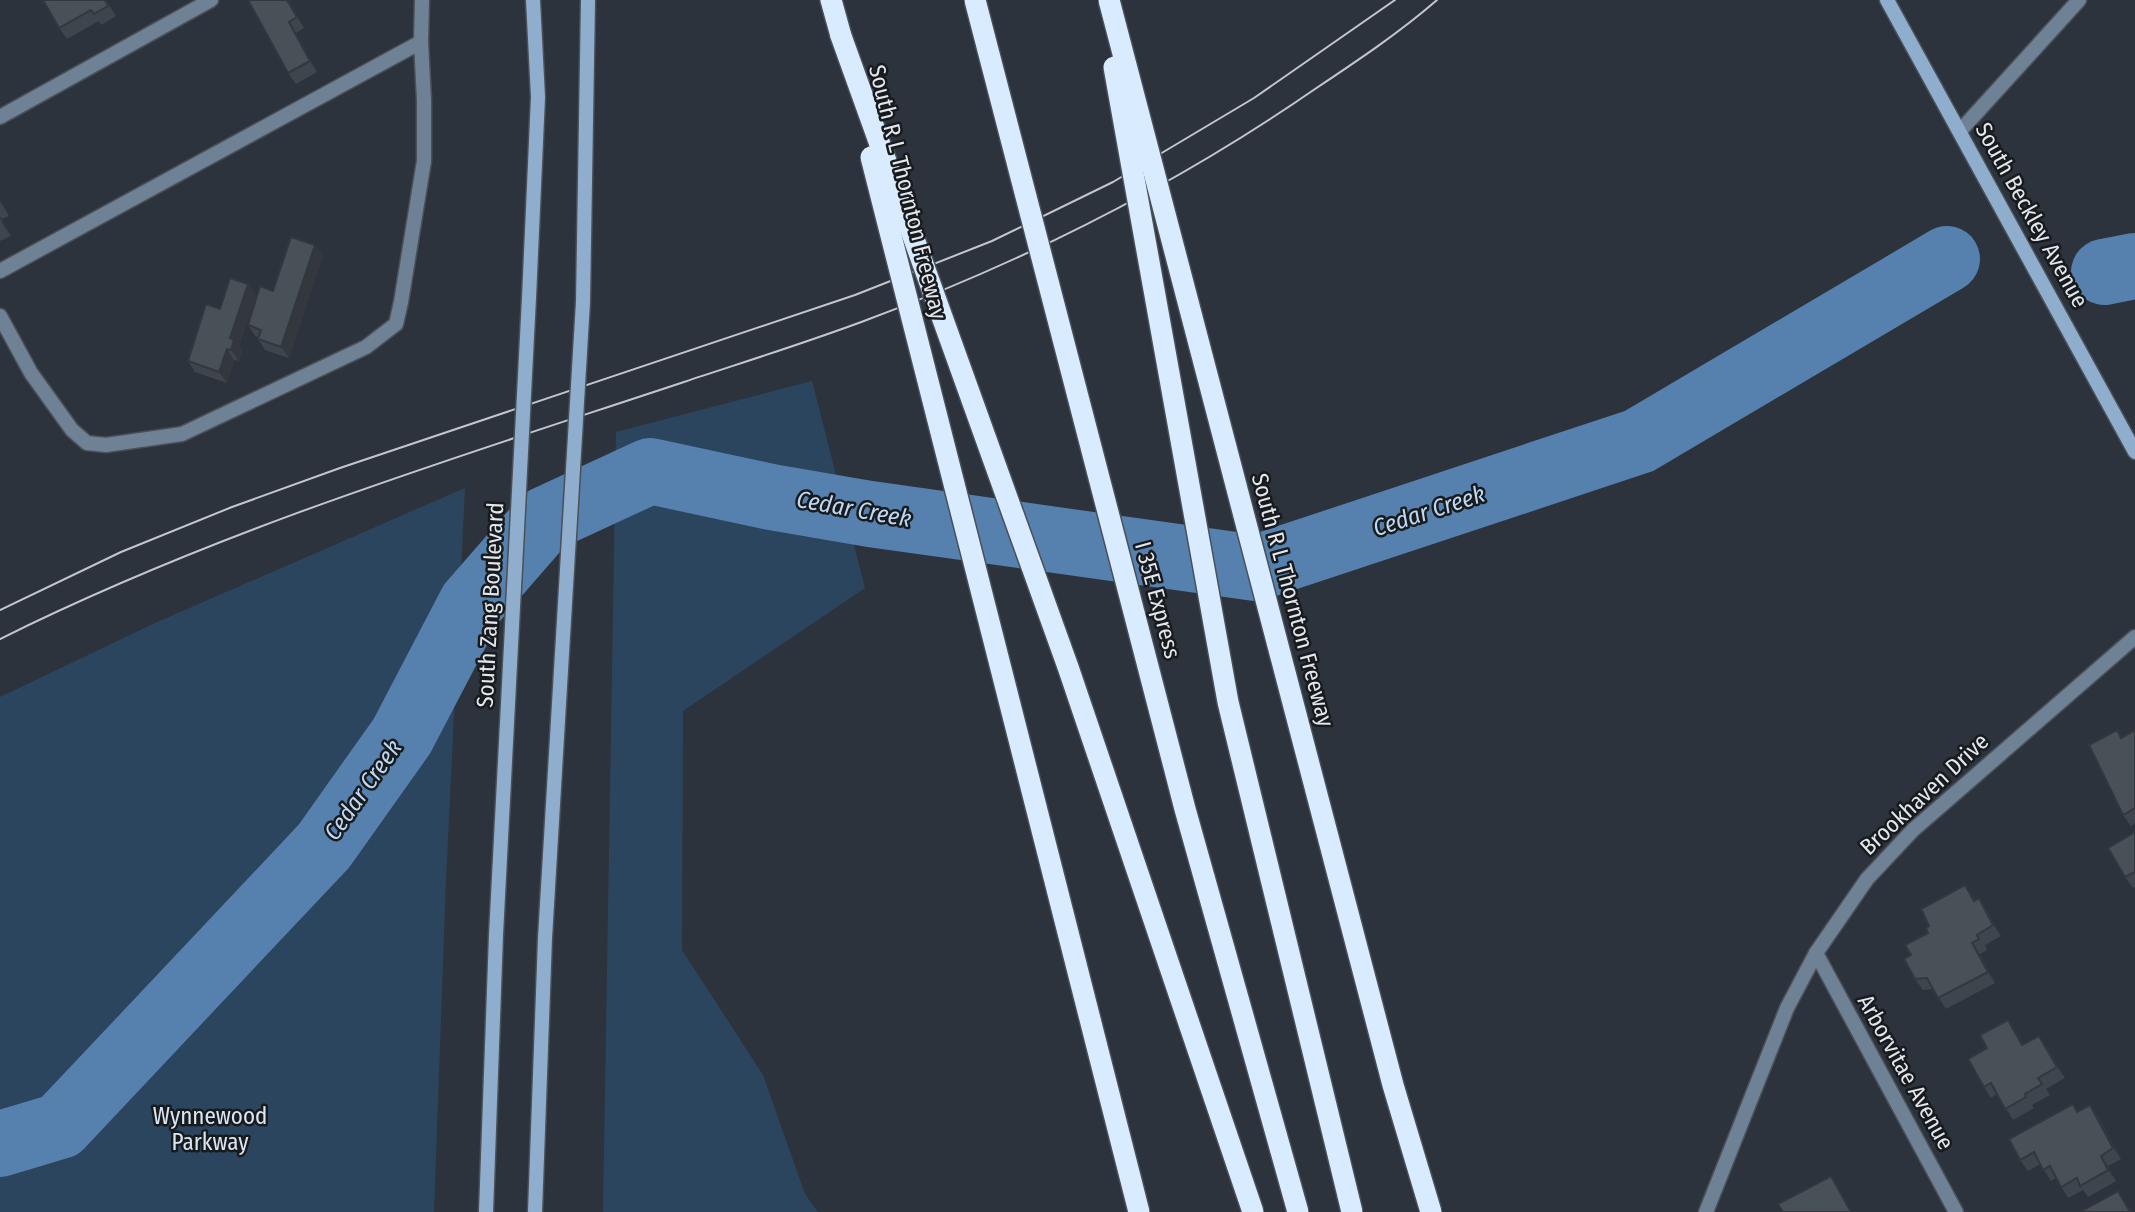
<svg xmlns="http://www.w3.org/2000/svg" width="2135" height="1212" font-family="'Fira Sans Condensed',sans-serif">
	<style>
		.green { fill: #2c455f }
		.lines { fill: none; stroke-linecap: round; stroke-linejoin: round }
		.river { stroke: #5680ad; stroke-width: 66 }
		.lane-casing { stroke: #495058; stroke-width: 17 }
		.street-casing { stroke: #495058; stroke-width: 17 }
		.secondary-casing { stroke: #495058; stroke-width: 17 }
		.highway-casing { stroke: #495058; stroke-width: 24 }
		.lane { stroke: #6e8195; stroke-width: 14 }
		.street { stroke: #6e8195; stroke-width: 14 }
		.secondary { stroke: #8fadcd; stroke-width: 14 }
		.highway { stroke: #d9ebff; stroke-width: 21 }
		.tram { stroke: #c2c7cd; stroke-width: 2 }
		.secondary-bridge-casing { stroke: #495058; stroke-width: 17; stroke-linecap: butt }
		.highway-bridge-casing { stroke: #495058; stroke-width: 24; stroke-linecap: butt }
		.secondary-bridge { stroke: #8fadcd; stroke-width: 14 }
		.highway-bridge { stroke: #d9ebff; stroke-width: 21 }
		.wall { fill: #3e454c }
		.shaded-wall { fill: #32383e }
		.building { fill: #485058; stroke: #32383e; stroke-width: 2 }
		.labels { text-anchor: middle; stroke-width: 5; stroke-linejoin: round; paint-order: stroke }
		.street-label { font-size: 23px; fill: #e4e8ee; stroke: #181b1e }
		.park-label { font-size: 23px; fill: #dae6f3; stroke: #181b1e }
		.water-label { font-size: 24px; font-style: italic; fill: #bfd8f3; stroke: #181b1e }
	</style>
	<rect width="100%" height="100%" fill="#2c333c"/>
	<g class="green">
		<path d="M812,381L865,588L683,711L682,950L763,1075L805,1194L818,1212H603L616,432Z"/>
		<path d="M465,488L446,880L434,1212H0V697L155,623Z"/>
	</g>
	<g class="lines">
		<g class="river">
			<path d="M2104,272L2135,266"/>
			<path d="M0,1144L60,1126L324,846L402,736L471,604L544,520L650,471L771,497L870,514L1256,568L1639,441L1947,259"/>
		</g>
		<defs>
			<g id="lane">
				<path d="M0,117L211,0"/>
				<path d="M0,271L421,42L422,0"/>
				<path d="M0,316L31,373L72,430L87,443L106,445L182,434L366,347L396,324L401,302L424,161V100L421,42"/>
			</g>
			<g id="street">
				<path d="M1960,131L2079,0"/>
				<path d="M1816,953L1956,1212"/>
				<path d="M1706,1212L1787,1008L1816,953L1867,879L1913,830L2135,637"/>
			</g>
			<g id="secondary">
				<path d="M1887,0L2135,452"/>
				<path d="M529,298L538,97L533,0"/>
				<path d="M583,302L588,0"/>
				<path d="M486,1212L496,935"/>
				<path d="M535,1212L545,938"/>
			</g>
			<path id="highway" d="M831,0L841,36"/>
		</defs>
		<use href="#lane" class="lane-casing"/>
		<use href="#street" class="street-casing"/>
		<use href="#secondary" class="secondary-casing"/>
		<use href="#highway" class="highway-casing"/>
		<use href="#lane" class="lane"/>
		<use href="#street" class="street"/>
		<use href="#secondary" class="secondary"/>
		<use href="#highway" class="highway"/>
		<g class="tram">
			<path d="M0,610L121,552L232,507L340,468L855,295L992,241L1113,182L1254,98L1395,0"/>
			<path d="M0,639C219,530 452,459 684,382C744,362 805,343 864,321C1023,262 1176,185 1315,89C1357,61 1399,33 1437,0"/>
		</g>
		<defs>
			<g id="secondary-bridge">
				<path d="M496,935L529,298"/>
				<path d="M545,938L583,302"/>
			</g>
			<g id="highway-bridge">
				<path d="M975,0L1185,809L1298,1212"/>
				<path d="M1109,0L1393,1085L1431,1212"/>
				<path d="M841,36L1068,667L1253,1212"/>
				<path d="M1114,67L1228,702L1352,1212"/>
				<path d="M871,157L1139,1212"/>
			</g>
		</defs>
		<use href="#secondary-bridge" class="secondary-bridge-casing"/>
		<use href="#highway-bridge" class="highway-bridge-casing"/>
		<use href="#secondary-bridge" class="secondary-bridge"/>
		<use href="#highway-bridge" class="highway-bridge"/>
	</g>
	<g class="wall">
		<path d="M106,0L116,16L101,25L99,21L67,39L59,28Z"/>
		<path d="M289,0L304,28L296,33L317,72L296,84L288,73Z"/>
		<path d="M0,201L9,216L2,219L11,236L0,241Z"/>
		<path d="M323,255L289,358L265,350L258,339V337L255,336L248,325L273,291Z"/>
		<path d="M248,284L256,295L239,346L242,351L239,361L234,360L227,383L195,372L188,361L220,309Z"/>
		<path d="M2135,730V823L2131,826L2123,815L2122,737Z"/>
		<path d="M2135,832V887L2133,888L2125,877Z"/>
		<path d="M1965,885L1975,900L1979,898L1986,909L2001,936L1985,945L1987,950L1980,954L1995,983L1946,1009L1933,989L1923,990L1915,979L1911,955Z"/>
		<path d="M2008,1020L2023,1044L2047,1047L2065,1078L2046,1089L2050,1095L2032,1105L2034,1108L2013,1120L1997,1094L1991,1098L1984,1087L1987,1048Z"/>
		<path d="M2078,1112L2098,1116L2121,1159L2108,1166L2116,1181L2088,1197L2083,1190L2068,1198L2056,1178L2051,1181L2040,1164L2028,1171L2020,1160Z"/>
	</g>
	<g class="shaded-wall">
		<path d="M287,0H289L304,28L297,17Z"/>
		<path d="M289,22L296,33L317,72L310,61Z"/>
		<path d="M0,216L2,219L11,236L3,225L0,218Z"/>
		<path d="M315,245L323,255L289,358L281,347Z"/>
		<path d="M248,284L256,295L239,346L242,351L239,361L231,350L230,338Z"/>
		<path d="M227,349L234,360L227,383L219,372Z"/>
		<path d="M1979,898L1986,909L2001,936L1993,925Z"/>
		<path d="M1972,943L1980,954L1995,983L1988,972Z"/>
		<path d="M2008,1020L2016,1031L2030,1056L2022,1045Z"/>
		<path d="M2039,1036L2047,1047L2065,1078L2057,1067Z"/>
		<path d="M2090,1105L2098,1116L2121,1159L2113,1148Z"/>
		<path d="M2101,1156L2108,1166L2116,1181L2108,1170Z"/>
		<path d="M1831,1176L1839,1187L1852,1212H1851Z"/>
		<path d="M2118,1191L2126,1202L2132,1212H2130Z"/>
	</g>
	<g class="building">
		<path d="M43,0H105L108,6L94,14L91,10L59,28Z"/>
		<path d="M248,0H287L297,17L289,22L310,61L288,73Z"/>
		<path d="M291,237L315,245L281,347L258,339L261,330L248,325L260,286L273,291Z"/>
		<path d="M230,278L248,284L230,338L234,340L231,350L227,349L219,372L188,361L206,304L220,309Z"/>
		<path d="M2117,730L2121,738L2135,730V808L2123,815L2089,745Z"/>
		<path d="M2135,832V872L2125,877L2108,848Z"/>
		<path d="M1965,885L1974,901L1979,898L1993,925L1977,935L1979,939L1972,943L1988,972L1938,998L1927,978L1915,979L1904,959L1911,955L1905,945L1928,933L1926,928L1929,926L1921,909Z"/>
		<path d="M2008,1020L2022,1045L2039,1036L2057,1067L2038,1078L2042,1084L2025,1094L2026,1097L2005,1109L1991,1083L1984,1087L1968,1059L1987,1048L1980,1035Z"/>
		<path d="M2073,1104L2077,1112L2090,1105L2113,1148L2101,1156L2108,1170L2080,1186L2077,1178L2061,1187L2050,1166L2043,1170L2034,1152L2020,1160L2009,1139Z"/>
		<path d="M1831,1176L1851,1212H1783L1778,1204Z"/>
		<path d="M2118,1191L2130,1212H2080Z"/>
	</g>
	<g class="labels">
		<g class="street-label">
			<text transform="translate(908 192) rotate(76)" y="8">South R L Thornton Freeway</text>
			<text transform="translate(2032 215) rotate(61)" y="8">South Beckley Avenue</text>
			<text transform="translate(1158 600) rotate(75)" y="8">I 35E Express</text>
			<text transform="translate(1293 600) rotate(75)" y="8">South R L Thornton Freeway</text>
			<text transform="translate(490 605) rotate(-87)" y="8">South Zang Boulevard</text>
			<text transform="translate(1924 794) rotate(-43)" y="8">Brookhaven Drive</text>
			<text transform="translate(1906 1072) rotate(61)" y="8">Arborvitae Avenue</text>
		</g>
		<g class="park-label">
			<text x="210" y="1124">Wynnewood<tspan x="210" dy="26">Parkway</tspan></text>
		</g>
		<g class="water-label">
			<text transform="translate(854 509) rotate(10)" y="8">Cedar Creek</text>
			<text transform="translate(1429 511) rotate(-18)" y="8">Cedar Creek</text>
			<text transform="translate(363 790) rotate(-55)" y="8">Cedar Creek</text>
		</g>
	</g>
</svg>
